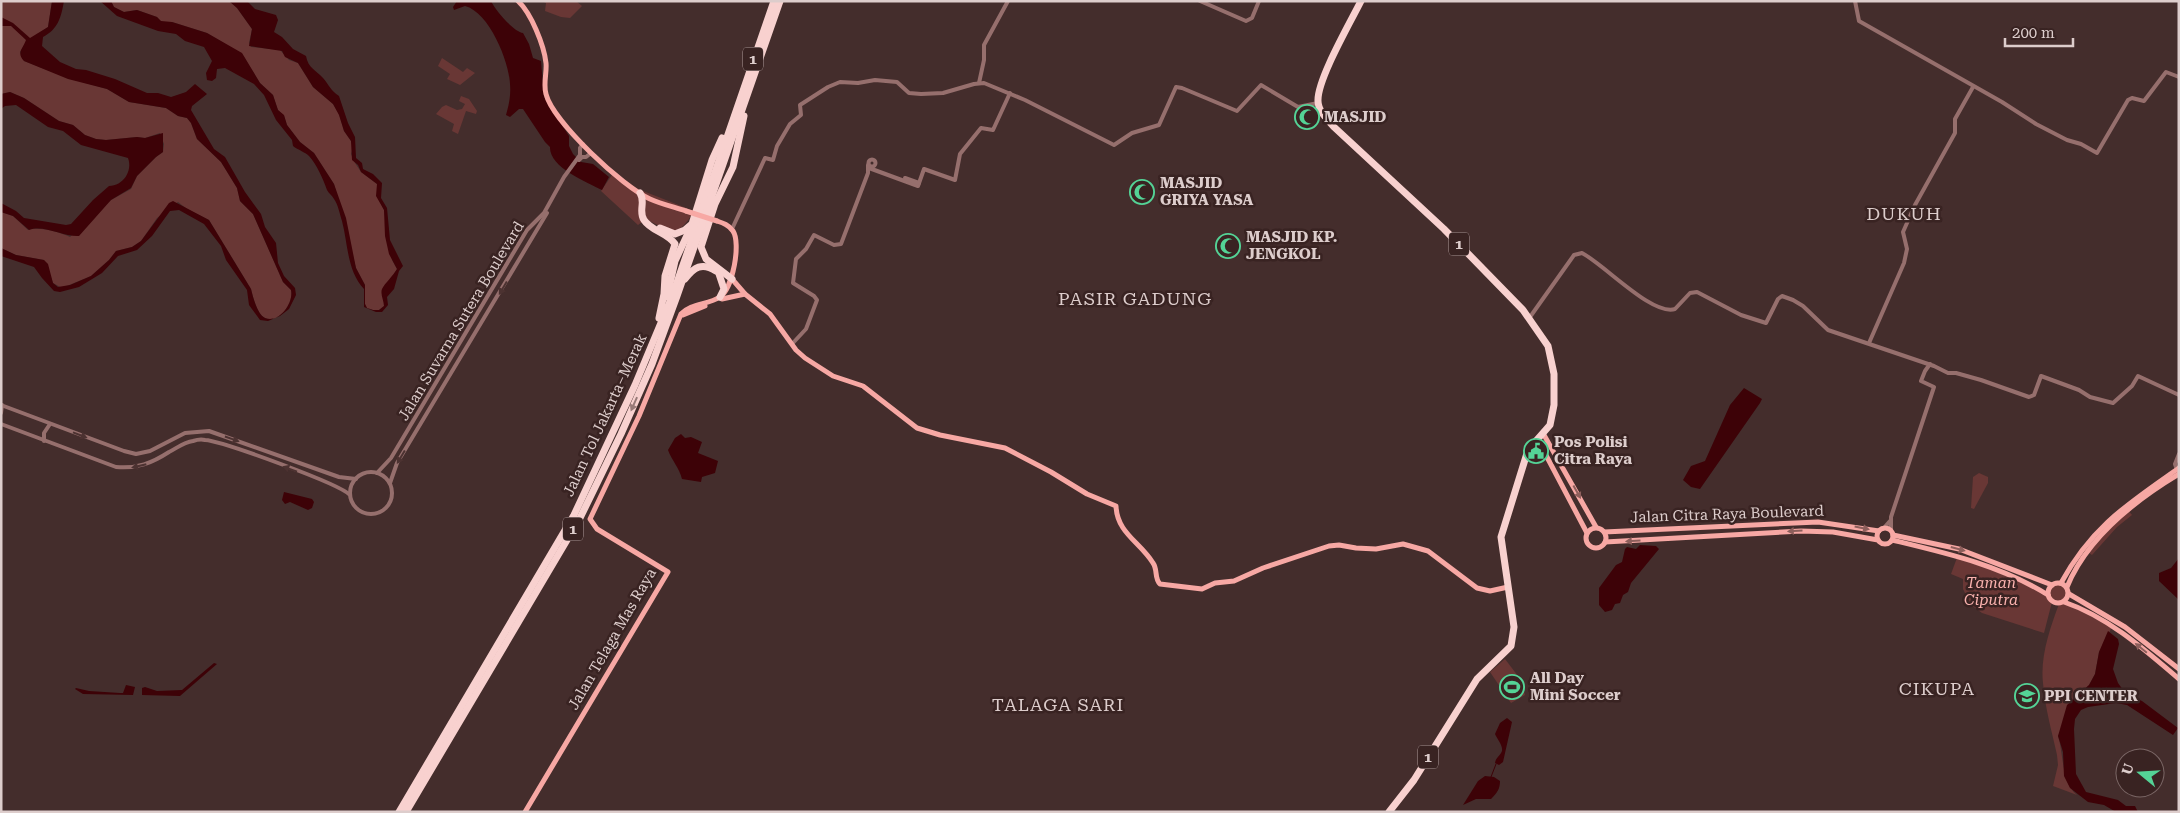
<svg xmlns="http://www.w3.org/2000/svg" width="2180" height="813" font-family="'Roboto Serif',serif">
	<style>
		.green { fill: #693735 }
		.water { fill: #3d0207 }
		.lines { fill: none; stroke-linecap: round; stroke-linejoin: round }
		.stream { stroke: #3d0207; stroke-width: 1 }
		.minor { stroke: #966f6d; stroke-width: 4 }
		.major { stroke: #f7a8a4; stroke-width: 5 }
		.highway { stroke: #f8d1cf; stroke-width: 7 }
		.major-bridge { stroke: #f7a8a4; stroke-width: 5 }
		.oneway { fill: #4c3231 }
		.oneway2 { fill: #987a78 }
		.oneway3 { fill: #8e5f5c }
		.labels { text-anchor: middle; stroke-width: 5; stroke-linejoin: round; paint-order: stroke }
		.shield { fill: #392322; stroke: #ac9a99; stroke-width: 1 }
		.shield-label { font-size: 14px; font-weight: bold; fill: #ddcdcc }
		.poi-label { font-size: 15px; font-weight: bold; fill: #ddcdcc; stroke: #392322; text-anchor: start }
		.street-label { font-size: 15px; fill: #ddcdcc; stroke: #392322 }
		.park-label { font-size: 15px; font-style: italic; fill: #fab2ae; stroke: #392322 }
		.quarter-label { font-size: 18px; letter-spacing: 1px; fill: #ddcdcc; stroke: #392322 }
	</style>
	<rect width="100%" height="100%" fill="#442d2c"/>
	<g class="green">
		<path d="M1,1H52L48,27L26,42L20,52L24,61L68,78L107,89L129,102L166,108L178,116L187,118L191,123L197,139L221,162L237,188L240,201L253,214L283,282L291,290C294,304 278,324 265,318C257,314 253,297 251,289L209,220L187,209L178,202L157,218L141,241L132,247L116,251L109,260L91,276L62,288L53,283L44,260L16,255L1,248V212L13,216L28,230C39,226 60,232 70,237L111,200L131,189L137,176L156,157L163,152L164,144L160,133L145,138L137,137L106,140L96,139L85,135L73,125L59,121L24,98L10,92L1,94Z"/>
		<path d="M111,1H229L237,8L252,29L249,43L251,47L280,50L289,60L298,63L313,87L333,104L339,114L344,131L351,141L353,148L351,154L355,163L361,172L377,184V196L384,210L392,260L397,269L388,284L383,288L384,306L379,310H373L367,308L365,304V285L356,268L334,184L314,153L300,142L287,125L284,116L278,110L273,95L260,83L242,54L207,33L172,22H161L157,17L137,10L124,12L114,7Z"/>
		<path d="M542,1H576L582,6L570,18L561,17L545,11L546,3Z"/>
		<path d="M442,58L463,72L467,68L475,73L460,85L447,79L450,74L438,66Z"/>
		<path d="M461,96L469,99L477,111L476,114L466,111L458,134L452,131L454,124L436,114L442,107L446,105L457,110L462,109L465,104L459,101Z"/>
		<path d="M614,172L638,189L694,211C678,238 672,233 646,219L638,225L601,191Z"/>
		<path d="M1979,473L1988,477V483L1974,509L1971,508L1973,477Z"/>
		<path d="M2128,510L2132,515L2117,527L2092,555L2088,552Z"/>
		<path d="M1958,555L2048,594L2052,585L2061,583L2067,587L2069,594L2064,602L2112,627L2099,652L2095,674L2089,685L2080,693L2058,736C2064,755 2061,782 2077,795L2053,786L2058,765L2057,755C2052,732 2045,708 2043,683C2040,657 2050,628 2059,604L2052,602L2044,633L1982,613L1971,605L1963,589V579L1951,574Z"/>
		<path d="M1505,659L1521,680L1525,695L1511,703L1490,672Z"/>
	</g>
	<g class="water">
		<path d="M52,1H64C61,18 58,29 43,37L42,46L60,62L76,69L86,70L115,79L147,93H158L171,97L186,92L195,84L207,94L192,106L191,110L214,149L225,157L245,192L261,214L265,227L276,243L278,263L284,276L295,288L296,295L289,309L280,316L268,321L260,320L249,305L247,290L226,260L221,246L204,224L179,210L170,211L152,236L137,250L118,256L102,273L79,287L60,292L54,291L42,278L34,267L1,256V248L16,255L44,260L48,264L53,283L58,287L70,285L91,276L109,260L116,251L132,247L141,241L169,203L173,201L209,220L251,289C253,297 257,314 265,318C278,324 294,304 291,290L283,282L253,214L240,201L237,188L221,162L197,139L191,123L187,118L178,116L166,108L129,102L107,89L68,79L24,61C16,52 23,49 26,40L11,26H1V17L13,23L30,38L48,27Z"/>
		<path d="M100,1H111L114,7L124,12L137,10L157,17L161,21L172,22L207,33L242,53L260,83L273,95L278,110L284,115L287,125L300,142L314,153L334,184L346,218L356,268L365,285V304L367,308L373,310H379L384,306C384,301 380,294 382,289C385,283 393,276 397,269L389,254L385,236L384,210L376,196L377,184L361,172L358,165L352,160L351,141L344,131L339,115L333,104L313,87L298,63L285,57L282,51L249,46L252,29L237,8L229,1H247L255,9L276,15L278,20L274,32L282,37L293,49L306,56C308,68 316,70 323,78C329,85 331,91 339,96L348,123L355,137L356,158L362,163L363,169L373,174L382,183L381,198L387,208L390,240L403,266L399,271L394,289L387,297L388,305L382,312H376L364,307V289C347,271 348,244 342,221C340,215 338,204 334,199C332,195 329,194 327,190C323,179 317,165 309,156C305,152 298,150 293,146L292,140L276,120L264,95L254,84L225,68L217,69L216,78L212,81L207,80L206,73L212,61L204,47L185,41L176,34L158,31L117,16Z"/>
		<path d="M457,1H491C495,10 514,32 523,33L529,44L533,58L541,61L544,97L569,136V146L573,154L581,162L593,164L609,177L602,190C586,182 549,167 550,147L545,142L523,109H519L510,117L506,115C509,105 511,95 510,84C509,61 489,12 465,6L454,10L453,7Z"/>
		<path d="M10,92L24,98L59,121L73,125L85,135L96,139L106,140L137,137L145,138L163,133V152L156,157L137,176L131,188L111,200L79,236C64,237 43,224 29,230L13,216L1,212V203L16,211L24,218L66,225L71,224L93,200L109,186C123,186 133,171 128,158L81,145L63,131L48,127L16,105L5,106L1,109V94Z"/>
		<path d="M1744,388L1762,399L1760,403L1700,489L1691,487L1683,480L1691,466L1705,461L1730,405Z"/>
		<path d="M681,434L685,438L691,437L702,442L698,453L718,461L715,473L702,477L701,482L682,479C679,467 672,461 668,450L675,438Z"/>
		<path d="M284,492L312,499L314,502L312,508L308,510L290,502L285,504L282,500Z"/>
		<path d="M1640,545L1656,546L1659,549L1631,583L1628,592L1623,595L1620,603L1615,604L1612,610L1605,612L1599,605V588L1616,565L1622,562L1625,549L1627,547L1636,549Z"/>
		<path d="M2179,558V600L2159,581V573L2171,568Z"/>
		<path d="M2108,631L2118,639L2119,644L2113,669L2118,683L2126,694L2142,701L2178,728L2173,735L2127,705L2116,703L2088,707L2081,710L2075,719L2074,729L2076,774L2086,792L2118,800L2126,806H2135L2138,812H2116L2104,805L2088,802L2070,788L2064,776L2063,752L2058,736L2067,705L2089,685L2095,674L2099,652Z"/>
		<path d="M214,663L217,664L180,696L142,695V688L145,687L157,691L182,690Z"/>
		<path d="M126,685L135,687L133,695L83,694L75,689L76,688L89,691L120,693H123Z"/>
		<path d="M1507,718L1512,722L1503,762L1499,765L1495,763C1496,757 1500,756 1502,751C1503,745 1497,739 1495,734L1500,723Z"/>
		<path d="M1485,776L1494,777L1500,781C1500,789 1497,793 1491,799H1476L1463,805L1478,781Z"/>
	</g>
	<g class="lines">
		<path class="stream" d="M1491,777L1496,764"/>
		<g class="minor">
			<path d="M1200,1L1246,21L1252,18L1259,1"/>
			<path d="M1855,1L1859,21L2002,102L2036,124L2067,140L2081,144L2097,153L2128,100L2132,98L2144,101L2166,72L2179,77"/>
			<path d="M979,83L984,60V45L1008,1"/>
			<circle cx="872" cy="163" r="3.5"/>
			<path d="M579,160L582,157H586L591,153"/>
			<path d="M869,168L918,186L924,169L955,180L960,154L981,128L993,130L1010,93"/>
			<path d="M905,178L919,183"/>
			<path d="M732,229L765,158L773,160L777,146L790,124L801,115L800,105L828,87L840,82L858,83L875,80L897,82L909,93L921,94L943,93L974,84L984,83L1025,100L1114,145L1132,133L1159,125L1176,87L1182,88L1237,111L1261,85L1298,107L1318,103"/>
			<path d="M1530,317L1574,255L1582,253C1605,265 1652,316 1675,309L1690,293L1697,292L1741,315L1766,323L1778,299L1782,296L1793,300L1803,306L1828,330L1934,366L1948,373H1956L1981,380L2029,397L2034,395L2041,376L2079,390L2090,397L2113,403L2132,386L2138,376L2179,395"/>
			<path d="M1869,343L1904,263L1907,249L1903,232L1915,205L1955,133V119L1973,87"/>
			<path d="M792,344L806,329L817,300L814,296L793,283L796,259L806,249L814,235L834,245L841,244L868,173V165"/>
			<path d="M1,405L124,451L136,454L150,451L185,433L209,431L339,477L356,479"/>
			<path d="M1,413L2,405"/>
			<path d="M1,424L116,467C137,469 152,463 169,452C177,448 184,442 193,441C196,440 201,439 205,440C222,441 340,484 350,495"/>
			<path d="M44,441V433L50,424"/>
			<path d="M2177,470L2175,464L2179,454"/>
			<circle cx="371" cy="493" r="21"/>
			<path d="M377,473L391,458L527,230L544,213L564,177L580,155V148L583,144"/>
			<path d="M390,483L397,463L547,213"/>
			<path d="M1883,529L1890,521"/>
			<path d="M1891,531V517L1934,387L1921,381L1925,371L1930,364"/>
		</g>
		<g class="major">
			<path d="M518,1C531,13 544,45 546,63C547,73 543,84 546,94C553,122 623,187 650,199C661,204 674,207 686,211"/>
			<path d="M732,279L745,294L770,314L796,350L805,358L833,376L863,386L917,428L940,435L1005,448L1051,472L1087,494L1116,506C1117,533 1140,542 1153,563C1158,570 1154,578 1160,584L1202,589L1215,583L1234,581L1263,568L1329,546L1339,545L1356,548L1376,549L1403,544L1428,551L1477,588L1490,591L1508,587"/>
			<path d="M722,299L745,294"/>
			<path d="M683,315L705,306"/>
			<path d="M1544,435L1596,527"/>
			<path d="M1538,440L1587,533"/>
			<circle cx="1596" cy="538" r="10"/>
			<circle cx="1885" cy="536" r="8"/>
			<path d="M1604,532L1818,522L1879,531"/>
			<path d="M1893,535L1959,549L2052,585"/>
			<path d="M1892,540C1946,553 2000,565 2048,595"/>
			<path d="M1605,542L1801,531L1833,532L1878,540"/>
			<circle cx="2058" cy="593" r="10"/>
			<path d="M2061,583C2092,526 2128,504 2179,468"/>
			<path d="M2067,587C2087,538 2134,501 2179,474"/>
			<path d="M2069,594L2125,627L2179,669"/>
			<path d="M2064,602C2108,617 2144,649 2179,679"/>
			<path d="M525,812L668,572L597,529L590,519L639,416L681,314C691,303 708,305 720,297C733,288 741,243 733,231C729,225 723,223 717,221"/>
		</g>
		<g class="highway">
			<path d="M1361,1C1350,23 1317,80 1318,101C1318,111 1328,120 1334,127L1444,229L1523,310L1548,346L1554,374V405L1550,425L1528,450L1501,537L1514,627L1511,646L1477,679L1414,780L1389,812"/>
			<path d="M640,193C646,202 638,211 644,220C651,231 668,233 675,244L665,276L664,294L659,318"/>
			<path d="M660,228L675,234L685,230L692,224L712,160L722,138"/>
			<path d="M719,274L724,289L720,297"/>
			<path d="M685,279C694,267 702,262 716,271"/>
			<path d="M732,279L706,259L701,247L715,204L733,167L744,116"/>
			<path d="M667,297L675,261L691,227"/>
			<path d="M399,812L574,515L635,385L673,294L774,1"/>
			<path d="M406,812L580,518L621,434L652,364L677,296L780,1"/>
		</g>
		<path class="major-bridge" d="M686,211L717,221"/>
	</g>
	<defs><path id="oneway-solid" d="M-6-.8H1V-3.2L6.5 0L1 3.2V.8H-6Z" transform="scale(1.25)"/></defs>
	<g class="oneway">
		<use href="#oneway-solid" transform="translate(503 288) rotate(121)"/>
		<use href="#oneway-solid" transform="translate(80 435) rotate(21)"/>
		<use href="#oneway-solid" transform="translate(232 439) rotate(19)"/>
		<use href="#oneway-solid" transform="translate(401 457) rotate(121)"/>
		<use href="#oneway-solid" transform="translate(139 466) rotate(167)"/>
		<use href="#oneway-solid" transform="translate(290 469) rotate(-160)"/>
	</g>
	<use class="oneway2" href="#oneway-solid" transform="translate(634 404) rotate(114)"/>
	<g class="oneway3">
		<use href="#oneway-solid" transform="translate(1577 492) rotate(61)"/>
		<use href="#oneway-solid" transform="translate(1862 528) rotate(11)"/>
		<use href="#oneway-solid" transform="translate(1795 531) rotate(177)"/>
		<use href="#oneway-solid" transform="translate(1633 541) rotate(177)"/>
		<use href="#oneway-solid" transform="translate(1958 549) rotate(15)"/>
		<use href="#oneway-solid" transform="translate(2141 648) rotate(-141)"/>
	</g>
	<defs>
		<symbol id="mosque-ring" viewBox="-11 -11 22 22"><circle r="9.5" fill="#392322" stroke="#54d396" stroke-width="1.5"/><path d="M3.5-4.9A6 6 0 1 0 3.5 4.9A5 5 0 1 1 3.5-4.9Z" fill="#54d396"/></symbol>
		<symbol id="civic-ring" viewBox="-11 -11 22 22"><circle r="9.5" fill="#392322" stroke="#54d396" stroke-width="1.5"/><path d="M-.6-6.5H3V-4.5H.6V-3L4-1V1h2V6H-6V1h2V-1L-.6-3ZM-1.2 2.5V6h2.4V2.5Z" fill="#54d396"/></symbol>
		<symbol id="stadium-ring" viewBox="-11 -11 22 22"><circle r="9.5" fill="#392322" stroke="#54d396" stroke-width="1.5"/><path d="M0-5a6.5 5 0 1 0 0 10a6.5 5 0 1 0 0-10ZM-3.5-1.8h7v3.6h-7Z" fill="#54d396"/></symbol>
		<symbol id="university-ring" viewBox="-11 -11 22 22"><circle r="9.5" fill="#392322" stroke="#54d396" stroke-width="1.5"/><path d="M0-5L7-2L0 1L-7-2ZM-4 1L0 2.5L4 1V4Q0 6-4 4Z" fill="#54d396"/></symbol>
	</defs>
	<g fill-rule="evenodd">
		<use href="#mosque-ring" x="1293" y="103" width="28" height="28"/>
		<use href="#mosque-ring" x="1128" y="178" width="28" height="28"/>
		<use href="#mosque-ring" x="1214" y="232" width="28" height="28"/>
		<use href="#civic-ring" x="1522" y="437" width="28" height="28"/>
		<use href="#stadium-ring" x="1498" y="673" width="28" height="28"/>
		<use href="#university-ring" x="2013" y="682" width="28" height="28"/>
	</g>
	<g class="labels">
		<g class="shield">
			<rect x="743" y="47.5" width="20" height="23" rx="4"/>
			<rect x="1449" y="232.5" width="20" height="23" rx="4"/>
			<rect x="563" y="517.5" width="20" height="23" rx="4"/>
			<rect x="1418" y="745.5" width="20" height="23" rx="4"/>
		</g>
		<g class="shield-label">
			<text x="753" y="64">1</text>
			<text x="1459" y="249">1</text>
			<text x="573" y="534">1</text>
			<text x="1428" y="762">1</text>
		</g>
		<g class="poi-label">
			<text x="1324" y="122">MASJID</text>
			<text x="1160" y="188">MASJID<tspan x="1160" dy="17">GRIYA YASA</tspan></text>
			<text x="1246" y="242">MASJID KP.<tspan x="1246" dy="17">JENGKOL</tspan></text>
			<text x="1554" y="447">Pos Polisi<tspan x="1554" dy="17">Citra Raya</tspan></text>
			<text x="1530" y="683">All Day<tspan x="1530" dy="17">Mini Soccer</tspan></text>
			<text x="2044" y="701">PPI CENTER</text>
		</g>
		<g class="street-label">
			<text transform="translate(461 321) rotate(-59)" y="5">Jalan Suvarna Sutera Boulevard</text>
			<text transform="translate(605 415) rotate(-65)" y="5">Jalan Tol Jakarta–Merak</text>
			<text transform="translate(1727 514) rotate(-2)" y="5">Jalan Citra Raya Boulevard</text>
			<text transform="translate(612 639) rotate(-60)" y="5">Jalan Telaga Mas Raya</text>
		</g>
		<g class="park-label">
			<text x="1991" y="588">Taman<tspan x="1991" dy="17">Ciputra</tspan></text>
		</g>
		<g class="quarter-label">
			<text x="1904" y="220">DUKUH</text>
			<text x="1135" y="305">PASIR GADUNG</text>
			<text x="1937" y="695">CIKUPA</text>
			<text x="1058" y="711">TALAGA SARI</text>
		</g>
	</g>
	<rect width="2180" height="813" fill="none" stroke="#ddcdcc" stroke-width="5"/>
	<g transform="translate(2140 773) rotate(288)"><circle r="24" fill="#392322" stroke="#7b6766"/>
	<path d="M0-4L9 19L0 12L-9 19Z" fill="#54d396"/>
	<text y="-8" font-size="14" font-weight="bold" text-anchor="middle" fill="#ddcdcc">U</text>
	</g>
	<path d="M2005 38v8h68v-8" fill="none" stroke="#ddcdcc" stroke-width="2.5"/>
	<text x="2012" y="38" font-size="15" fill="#ddcdcc" stroke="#392322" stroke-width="4" paint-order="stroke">200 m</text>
</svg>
